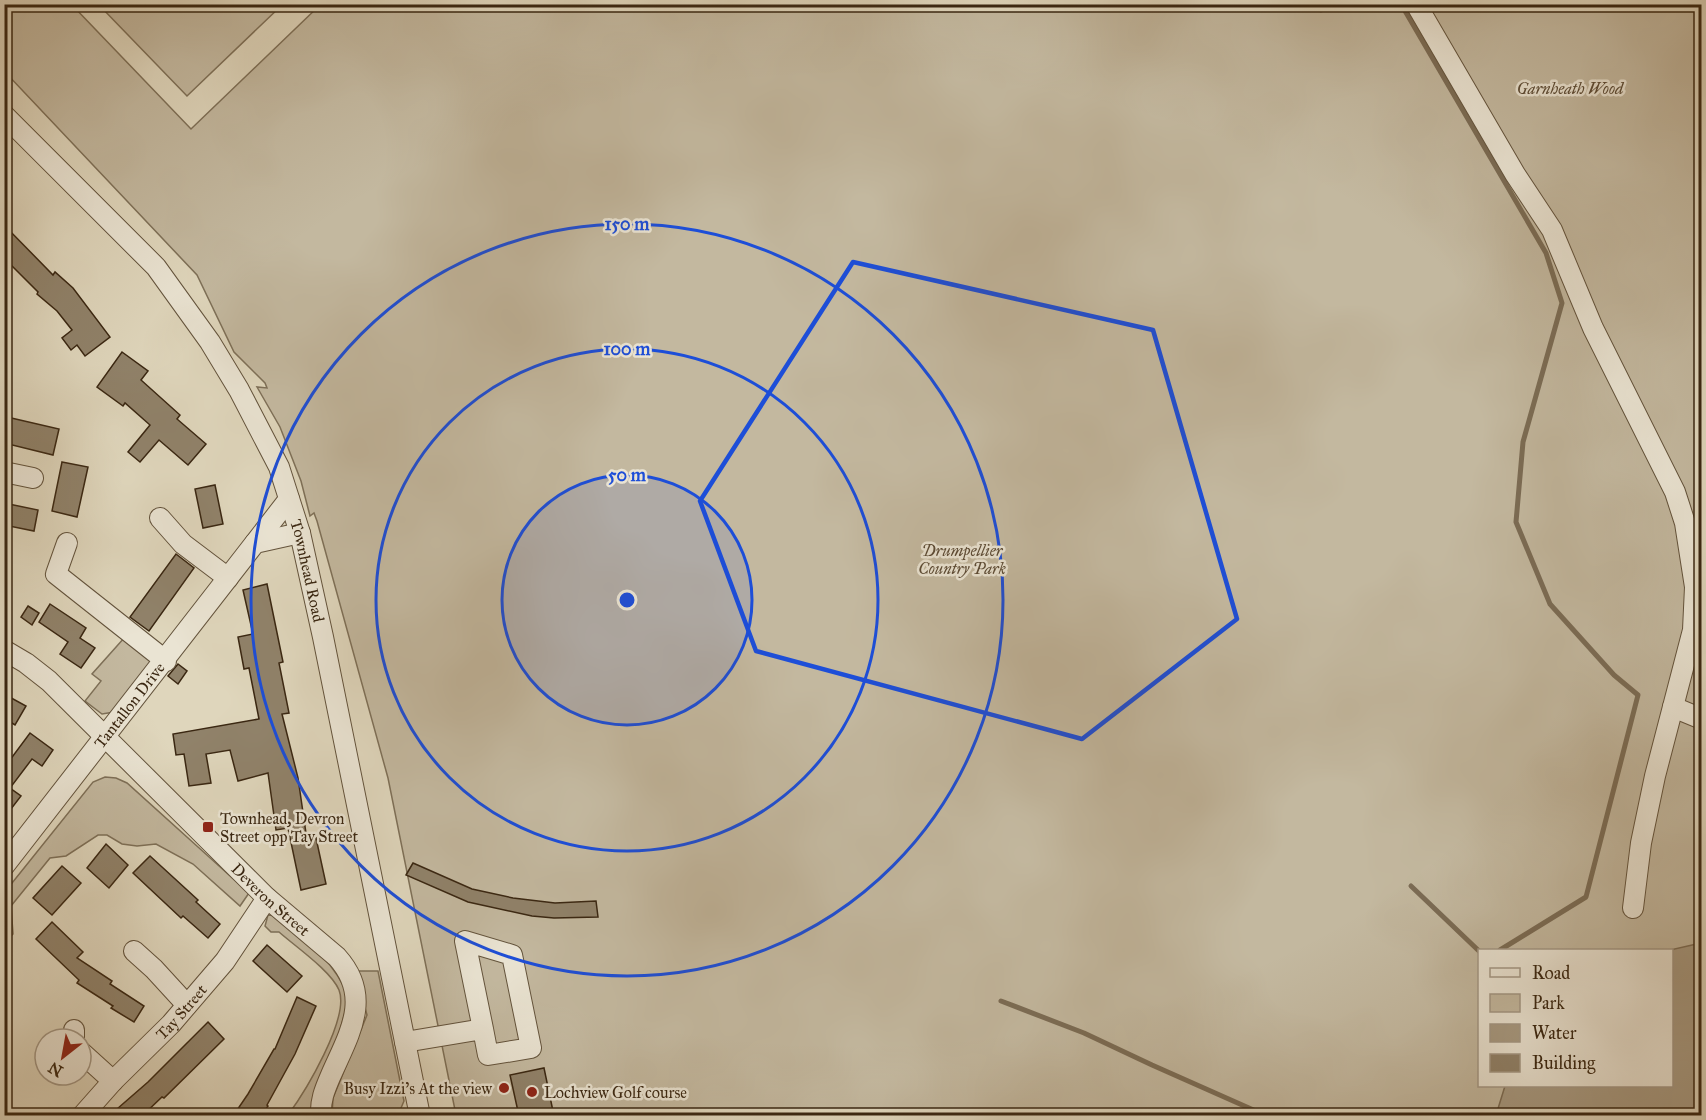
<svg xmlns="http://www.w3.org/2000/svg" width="1706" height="1120" font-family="'IM FELL Great Primer',serif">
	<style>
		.green { fill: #c3b89f; stroke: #7e7058; stroke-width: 1.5; fill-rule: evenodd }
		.water { fill: #a79a82; stroke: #7b6c55; stroke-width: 1.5 }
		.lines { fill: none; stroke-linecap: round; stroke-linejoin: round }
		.stream { stroke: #7b6c55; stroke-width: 5 }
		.building { fill: #90826a; stroke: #3a2712; stroke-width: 1.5 }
		.minor-casing { stroke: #63533c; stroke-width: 22 }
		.minor { stroke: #eae4d3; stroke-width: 20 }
		.marked { fill: none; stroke: #1d4ed8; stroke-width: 4.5; stroke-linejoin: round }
		.ring { fill: none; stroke: #1d4ed8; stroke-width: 3 }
		.poi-dot { fill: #8f2418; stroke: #eae4d3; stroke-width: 2 }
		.labels { text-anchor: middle; stroke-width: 5; stroke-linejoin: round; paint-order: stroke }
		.park-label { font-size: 16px; font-style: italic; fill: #5c4b35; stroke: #eae4d3 }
		.street-label { font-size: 16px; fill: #3a2712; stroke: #eae4d3 }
		.poi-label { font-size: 16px; fill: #3a2712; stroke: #eae4d3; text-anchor: start }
		.centre { fill: #1d4ed8; stroke: #eae4d3; stroke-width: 3 }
		.ring-label { font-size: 18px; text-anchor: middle; font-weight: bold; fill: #1d4ed8; stroke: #eae4d3; stroke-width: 5; stroke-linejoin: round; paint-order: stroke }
	</style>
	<rect width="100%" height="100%" fill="#dfd6bc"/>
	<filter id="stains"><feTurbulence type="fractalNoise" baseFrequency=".00333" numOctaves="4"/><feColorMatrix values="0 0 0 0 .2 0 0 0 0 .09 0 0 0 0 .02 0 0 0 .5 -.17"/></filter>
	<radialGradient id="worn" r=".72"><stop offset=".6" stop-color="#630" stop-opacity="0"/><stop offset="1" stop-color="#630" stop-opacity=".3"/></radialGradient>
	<g class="green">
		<path d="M5,4L72,5L191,129L320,5H1701V1115H456L388,778L317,521L314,513L310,516L301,481L280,427L257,387L267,388L265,383L234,352L197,275L5,72ZM1480,950H1672V1086H1480Z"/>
		<path d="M99,5H282L187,96Z"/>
		<path d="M125,637L156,661L114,712L102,714L85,701L101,681L92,674Z"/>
		<path d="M105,777L116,778L127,783L249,893L240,906L193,864L156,844L137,846L122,844L107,835H98L66,856L50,858L11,906L13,934L6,941L4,893L93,782Z"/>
		<path d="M268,915L278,916C307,940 335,962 349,998L316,1115H288C305,1092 350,1018 339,990C331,971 296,947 279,932H271L265,926Z"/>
		<path d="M355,971H378L404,1101L398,1115H332L333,1098L367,1015Z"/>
	</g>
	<path class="water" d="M1701,943V1115H1496L1505,1086H1672L1670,950Z"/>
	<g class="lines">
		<g class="stream">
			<path d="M1401,4L1546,253L1562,303L1523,442L1516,522L1550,604L1614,675L1638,695L1586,897L1500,950"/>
			<path d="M1321,10L1335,4"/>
			<path d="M1411,886L1480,952"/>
			<path d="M1001,1001L1084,1033L1152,1065L1267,1116"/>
		</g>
	</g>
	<g class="building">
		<path d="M4,225L53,275L55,272L73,288L110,337L85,356L77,345L71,350L62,338L72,330L57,311L37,294L38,292L4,258Z"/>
		<path d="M122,352L148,371L141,380L180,415L177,419L206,444L188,465L159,440L140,462L128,452L150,425L125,403L123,406L97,387Z"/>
		<path d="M7,417L59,429L53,455L4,443Z"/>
		<path d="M62,462L88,467L77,517L52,511Z"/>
		<path d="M215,485L223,524L203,528L195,489Z"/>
		<path d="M4,503L38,510L34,531L4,525Z"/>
		<path d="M176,554L194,568L149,631L130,617Z"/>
		<path d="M267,584L283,662L279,663L289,713L282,714L298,778L307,840L316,838L326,884L301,890L288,828L276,830L268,773L238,781L230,750L206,754L211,783L189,786L184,754L176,755L173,734L259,719L249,668L244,669L238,637L253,634L243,590Z"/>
		<path d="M50,604L86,628L80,638L95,648L81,668L60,654L68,642L39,622Z"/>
		<path d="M28,606L39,613L32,625L21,617Z"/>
		<path d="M178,664L187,671L178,684L168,676Z"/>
		<path d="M4,694L26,706L15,725L4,718Z"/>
		<path d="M30,733L53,750L42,766L32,759L10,788L21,796L4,818V768Z"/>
		<path d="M106,844L128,865L109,888L87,868Z"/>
		<path d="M150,856L198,900L196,902L220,924L208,938L183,916L181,918L133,873Z"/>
		<path d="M413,863L472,889L513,898L555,903L596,901L598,917L554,918L532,916L468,902L406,875Z"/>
		<path d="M62,866L81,883L52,915L33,898Z"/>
		<path d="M52,922L83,952L77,958L112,981L110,984L144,1006L134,1022L111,1008L113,1006L77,983L79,980L36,939Z"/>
		<path d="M267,945L302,976L287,992L253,961Z"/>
		<path d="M297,997L316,1006L295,1054L267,1105L268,1106L261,1116H233L248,1094L274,1049H275Z"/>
		<path d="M208,1022L224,1039L164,1098L162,1097L142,1116H109L148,1082Z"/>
		<path d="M544,1068L554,1116H519L510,1075Z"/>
	</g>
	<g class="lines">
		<defs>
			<g id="minor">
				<path d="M1416,4L1515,174L1552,230L1593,328L1675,492L1685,523L1695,587L1693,630L1655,776L1641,843L1633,908"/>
				<path id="s1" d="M4,115L156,267L210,342L239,390L279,467L300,533L323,637L420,1116"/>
				<path d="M4,472L33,478"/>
				<path d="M160,518L183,544L228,578"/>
				<path d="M67,543L56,574L166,661"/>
				<path d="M255,543L289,499"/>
				<path id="s2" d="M4,650L26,663L49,681L267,898L337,957C373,997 349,1034 331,1075C325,1089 320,1100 321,1116"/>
				<path d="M1673,707L1702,719"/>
				<path id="s3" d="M4,866L255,543L300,533"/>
				<path d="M134,951L154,969L187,1005"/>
				<path d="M74,1039V1030"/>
				<path d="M405,1042L483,1029L465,941L512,955L531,1048L488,1055L483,1029"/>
				<path d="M81,1052L113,1081"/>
				<path id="s4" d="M82,1116L113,1081L171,1024L225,961L267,898"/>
			</g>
		</defs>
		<use href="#minor" class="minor-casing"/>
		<use href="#minor" class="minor"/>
	</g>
	<path class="marked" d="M853,262L1153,330L1237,619L1082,739L756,651L700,501Z"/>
	<circle cx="627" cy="600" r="125" fill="#1d4ed8" fill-opacity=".12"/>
	<g class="ring">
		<circle cx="627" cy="600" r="125"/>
		<circle cx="627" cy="600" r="251"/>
		<circle cx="627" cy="600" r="376"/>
	</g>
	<g class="poi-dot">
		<rect x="202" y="821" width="12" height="12" rx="3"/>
		<circle cx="504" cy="1088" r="6"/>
		<circle cx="532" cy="1092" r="6"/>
	</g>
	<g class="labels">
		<g class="park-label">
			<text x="1570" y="94">Garnheath Wood</text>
			<text x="962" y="556">Drumpellier<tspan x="962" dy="18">Country Park</tspan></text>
		</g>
		<g class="street-label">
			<text dy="6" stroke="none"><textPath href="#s1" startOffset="558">Townhead Road</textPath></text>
			<text dy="6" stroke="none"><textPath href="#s3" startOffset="204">Tantallon Drive</textPath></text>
			<text dy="6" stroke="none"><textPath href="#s2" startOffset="366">Deveron Street</textPath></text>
			<text dy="6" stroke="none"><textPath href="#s4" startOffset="144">Tay Street</textPath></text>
		</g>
		<g class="poi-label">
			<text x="220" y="824">Townhead, Devron<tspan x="220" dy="18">Street opp Tay Street</tspan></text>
			<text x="492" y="1094" text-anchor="end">Busy Izzi's At the view</text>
			<text x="544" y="1098">Lochview Golf course</text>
		</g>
	</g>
	<circle cx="627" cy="600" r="9" class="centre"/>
	<g class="ring-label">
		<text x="627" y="230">150 m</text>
		<text x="627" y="355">100 m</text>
		<text x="627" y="481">50 m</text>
	</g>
	<rect width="1706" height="1120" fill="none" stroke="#dfd6bc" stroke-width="24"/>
	<rect x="6" y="6" width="1694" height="1108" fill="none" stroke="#3a2712" stroke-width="3"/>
	<rect x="12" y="12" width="1682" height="1096" fill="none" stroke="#3a2712" stroke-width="1.5"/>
	<rect x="1478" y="949" width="195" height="138" fill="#eae4d3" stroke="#a49886" stroke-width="1.5"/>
	<rect x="1490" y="968" width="30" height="9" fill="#eae4d3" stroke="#a49886" stroke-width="1.5"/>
	<text x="1532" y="979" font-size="18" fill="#3a2712">Road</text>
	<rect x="1490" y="994" width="30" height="18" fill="#c3b89f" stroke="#a49886" stroke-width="1.5"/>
	<text x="1532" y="1009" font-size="18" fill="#3a2712">Park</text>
	<rect x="1490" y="1024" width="30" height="18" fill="#a79a82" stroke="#a49886" stroke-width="1.5"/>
	<text x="1532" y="1039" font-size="18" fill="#3a2712">Water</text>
	<rect x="1490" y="1054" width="30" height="18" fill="#90826a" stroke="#a49886" stroke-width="1.5"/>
	<text x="1532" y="1069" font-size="18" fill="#3a2712">Building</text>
	<g transform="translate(63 1057) rotate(211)"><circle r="28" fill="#eae4d3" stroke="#a49886" stroke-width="1.5"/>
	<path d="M0-4.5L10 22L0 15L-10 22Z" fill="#8f2418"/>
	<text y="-9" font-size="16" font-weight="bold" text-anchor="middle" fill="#3a2712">N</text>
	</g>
	<rect width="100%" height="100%" filter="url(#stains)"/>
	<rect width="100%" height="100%" fill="url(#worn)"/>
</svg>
